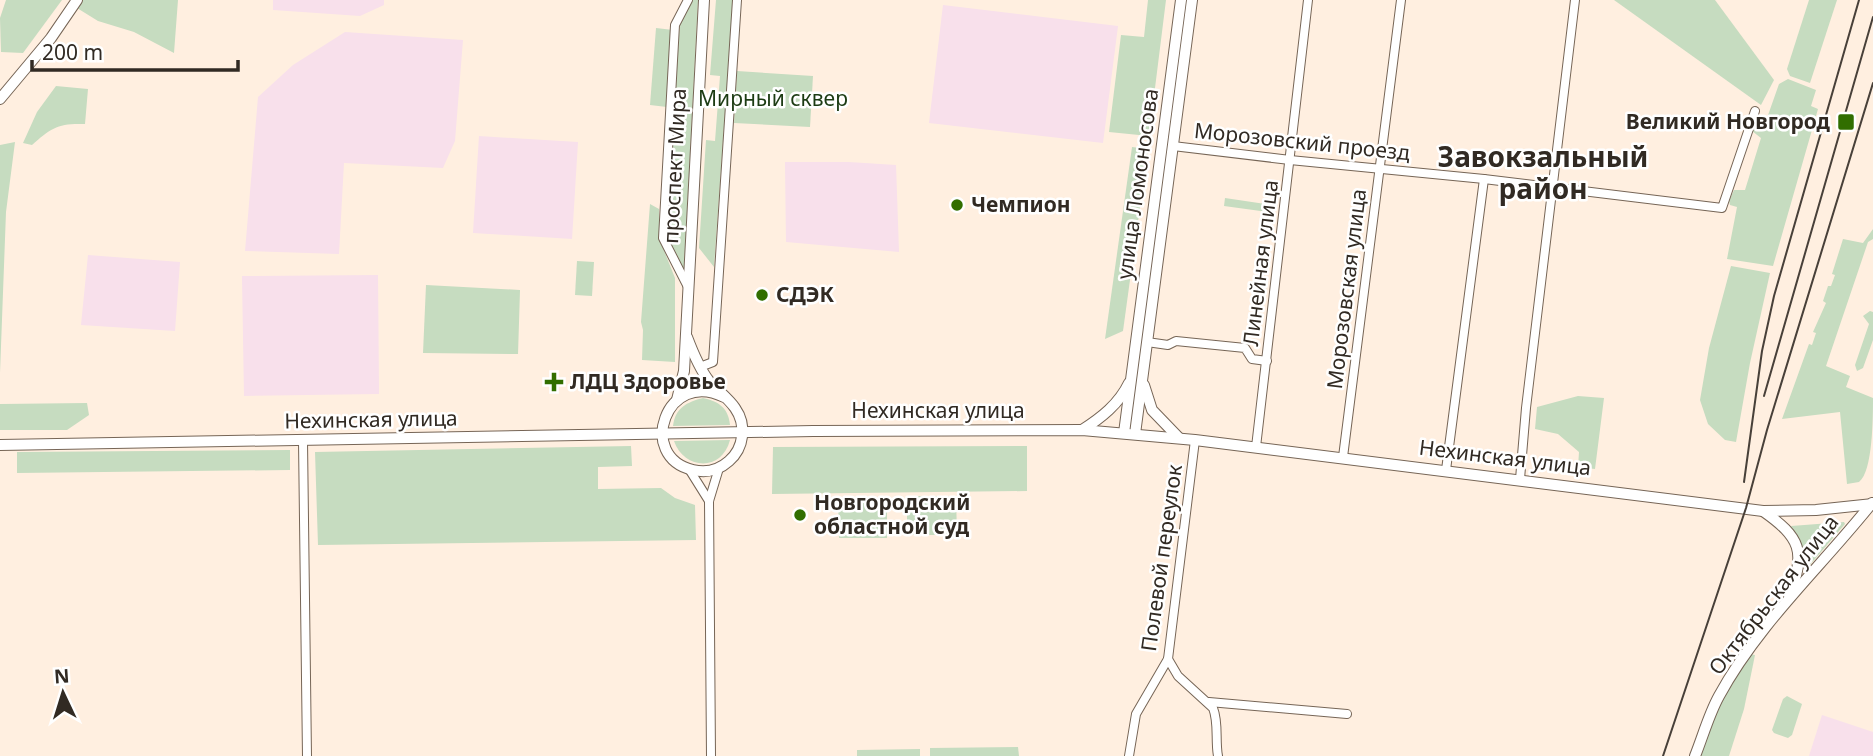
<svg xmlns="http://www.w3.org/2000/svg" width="1873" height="756" font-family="'Noto Sans',sans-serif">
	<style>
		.education { fill: #f8e0eb }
		.green { fill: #c6dcc0 }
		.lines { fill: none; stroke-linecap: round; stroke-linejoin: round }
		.minor-casing { stroke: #766556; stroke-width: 10 }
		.major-casing { stroke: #766556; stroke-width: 12 }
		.minor { stroke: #fff; stroke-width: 8 }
		.major { stroke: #fff; stroke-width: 10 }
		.rail { stroke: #484039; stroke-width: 2 }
		.poi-dot { fill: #316e00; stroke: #fff; stroke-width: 2.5 }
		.labels { text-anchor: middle; stroke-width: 5; stroke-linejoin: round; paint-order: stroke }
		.park-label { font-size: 21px; fill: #1c3b13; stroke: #fff }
		.poi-label { font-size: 21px; font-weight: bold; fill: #312a23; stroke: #fff; text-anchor: start }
		.street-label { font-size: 21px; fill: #312a23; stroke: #fff }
		.district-label { font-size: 28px; font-weight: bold; fill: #312a23; stroke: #fff }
	</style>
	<rect width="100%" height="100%" fill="#ffefe0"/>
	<g class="education">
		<path d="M273,0H384V5L360,16L273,10Z"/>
		<path d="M943,5L1118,26L1103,143L929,123Z"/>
		<path d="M345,32L463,40L455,141L443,168L344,163L339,254L245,251L258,97L293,65Z"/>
		<path d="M479,136L578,142L572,239L473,233Z"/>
		<path d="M785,162H849L896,165L899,252L786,242Z"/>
		<path d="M88,255L180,262L175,331L81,325Z"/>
		<path d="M378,275L379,394L244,396L242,276Z"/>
		<path d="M1822,715L1873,732V756H1809Z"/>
	</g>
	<g class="green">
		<path d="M6,0H62L23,53L1,52L0,18Z"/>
		<path d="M82,0H178L174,53L134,32L98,21L77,8Z"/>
		<path d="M692,0H698L684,270L665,235L680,22Z"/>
		<path d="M716,0H733L714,267L699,248L706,140L715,141L720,76L710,75Z"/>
		<path d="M1148,0H1166L1149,136L1109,132L1121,35L1144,37Z"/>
		<path d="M1185,0H1188L1155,254H1152Z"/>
		<path d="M1614,0H1715L1774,80L1761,105Z"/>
		<path d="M1809,0H1837L1810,83L1790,76L1787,69Z"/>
		<path d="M656,28L673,30L667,107L650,105Z"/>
		<path d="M737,71L813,76L810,127L734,123Z"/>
		<path d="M1788,79L1816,90L1811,106L1818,109L1773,266L1727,259L1737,207L1730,205L1729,201L1734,190H1745L1761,138L1752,131L1757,116L1767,118L1779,84Z"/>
		<path d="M56,86L88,89L85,124C58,123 51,128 32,145L23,143L37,112Z"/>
		<path d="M15,142L6,212L0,373V145Z"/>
		<path d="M1132,147L1148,149L1123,331L1105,339Z"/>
		<path d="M1225,198L1272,205H1269L1268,212L1224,206Z"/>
		<path d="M650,204L659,209V238L675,278V362L642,360L643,330L641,322Z"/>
		<path d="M1873,229V239L1868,242L1826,366L1850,376L1846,387L1873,398C1873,416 1873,472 1859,482C1855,483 1851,483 1847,484L1840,412L1782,419L1809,344L1812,345L1816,333L1813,332L1826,303L1823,301L1828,286H1831L1835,275L1832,274L1843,239L1863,243Z"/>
		<path d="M577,261L594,262L592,296L575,295Z"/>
		<path d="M1731,266L1770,273L1750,363L1736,442L1725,440L1708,424L1700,400L1709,348Z"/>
		<path d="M426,285L520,290L518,354L423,353Z"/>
		<path d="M1870,311L1873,312V340L1863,368L1857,371L1855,365L1869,324L1863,316Z"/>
		<path d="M1578,396L1604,398L1595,469L1578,467L1579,452L1558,434L1535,429L1537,407Z"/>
		<path d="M703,398C720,402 728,408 730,425L673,426C675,408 687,402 703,398Z"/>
		<path d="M87,403L89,415L67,430H0V404Z"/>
		<path d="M730,440C722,472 684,470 674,441Z"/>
		<path d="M631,446L632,466L598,467V489L661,488L675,498L695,505L696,540L318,545L315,452Z"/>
		<path d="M1027,446V491L772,494L773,447Z"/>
		<path d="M290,450V470L17,473V452Z"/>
		<path d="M956,496L957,535H907V496Z"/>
		<path d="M838,499H887V538H839Z"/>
		<path d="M1844,522L1845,524L1809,566L1806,565L1801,545L1791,526Z"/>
		<path d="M1749,654L1755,655L1744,709L1729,756H1701L1718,707Z"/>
		<path d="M1787,696L1802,704L1792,735L1788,738L1774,733L1772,730L1783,699Z"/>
		<path d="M1018,747L1019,756H930V748Z"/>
		<path d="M920,749V756H857V750Z"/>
	</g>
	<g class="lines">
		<defs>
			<g id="minor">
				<path d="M1173,146L1290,160L1484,179L1722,208L1755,111"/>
				<path d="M688,287L663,238L675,25L688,0"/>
				<path d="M1147,342L1168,345L1176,341L1245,348L1252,359L1267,361"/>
				<path d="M700,367L713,362L737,0"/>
				<path d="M303,441L307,756"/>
				<path d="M1256,447L1308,0"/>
				<path d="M1343,457L1401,0"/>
				<path d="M689,469L709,501"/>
				<path d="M1446,470L1484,179"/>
				<path d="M1520,479L1526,408L1575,0"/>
				<path d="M1168,659L1178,676L1213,708C1219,723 1215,740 1218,756"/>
				<path d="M1209,702L1347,714"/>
				<path d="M711,756L709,501L719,468"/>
				<path d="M1129,756L1136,714L1168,659L1195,440"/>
			</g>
			<g id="major">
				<path d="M0,99L51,38L77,0"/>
				<path d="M687,337C693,353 699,368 709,381C717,390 728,398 735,408C747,425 744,448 729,461C719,470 706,473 693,470C636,457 666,368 724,397"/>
				<path d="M1144,385L1152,410L1179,438"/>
				<path d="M677,400L684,371L704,0"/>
				<path d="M1082,430C1101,418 1119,404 1129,383"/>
				<path d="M1124,433L1181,0"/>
				<path d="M1135,434L1192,0"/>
				<path d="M0,445L813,431L1082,430L1195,440L1763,511L1816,510L1873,504"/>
				<path d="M1763,511C1800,537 1807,552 1789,595"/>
				<path d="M1695,756C1703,736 1709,714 1719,696C1758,624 1821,567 1872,503"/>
			</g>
		</defs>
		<use href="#minor" class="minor-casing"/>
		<use href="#major" class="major-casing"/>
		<use href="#minor" class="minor"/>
		<use href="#major" class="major"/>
		<g class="rail">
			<path d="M1764,396L1873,17"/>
			<path d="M1744,482L1762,351L1774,296L1859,0"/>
			<path d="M1663,756L1746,508L1767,430L1873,83"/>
		</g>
	</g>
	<g class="poi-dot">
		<rect x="1837" y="113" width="18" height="18" rx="3.5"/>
		<circle cx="957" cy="205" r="7"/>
		<circle cx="762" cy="295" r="7"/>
		<path d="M550.5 371.5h7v7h7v7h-7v7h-7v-7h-7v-7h7z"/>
		<circle cx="800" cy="515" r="7"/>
	</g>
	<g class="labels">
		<g class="park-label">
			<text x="773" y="106">Мирный сквер</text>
		</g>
		<g class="poi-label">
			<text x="1830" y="129" text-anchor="end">Великий Новгород</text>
			<text x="971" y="212">Чемпион</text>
			<text x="776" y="302">СДЭК</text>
			<text x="570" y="389">ЛДЦ Здоровье</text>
			<text x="814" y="510">Новгородский<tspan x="814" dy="24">областной суд</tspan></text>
		</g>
		<g class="street-label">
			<text transform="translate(1302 142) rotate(6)" y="7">Морозовский проезд</text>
			<text transform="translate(675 166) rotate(-87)" y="7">проспект Мира</text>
			<text transform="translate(1138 184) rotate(-82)" y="7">улица Ломоносова</text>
			<text transform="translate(1261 263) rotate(-83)" y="7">Линейная улица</text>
			<text transform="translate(1347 289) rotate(-83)" y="7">Морозовская улица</text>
			<text x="938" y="418">Нехинская улица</text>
			<text transform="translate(371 420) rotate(-1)" y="7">Нехинская улица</text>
			<text transform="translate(1505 458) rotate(7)" y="7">Нехинская улица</text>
			<text transform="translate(1162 558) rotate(-82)" y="7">Полевой переулок</text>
			<text transform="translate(1774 595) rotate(-52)" y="7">Октябрьская улица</text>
		</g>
		<g class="district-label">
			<text x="1543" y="167">Завокзальный<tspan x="1543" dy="32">район</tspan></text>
		</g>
	</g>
	<g transform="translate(63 693) rotate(356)" stroke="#ffffff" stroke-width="5" paint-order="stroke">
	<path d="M0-5L12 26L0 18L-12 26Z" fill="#312a23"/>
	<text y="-10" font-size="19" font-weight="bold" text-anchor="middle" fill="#312a23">N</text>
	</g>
	<path d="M32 60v10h206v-10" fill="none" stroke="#312a23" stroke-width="3.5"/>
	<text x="42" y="60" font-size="21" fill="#312a23" stroke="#ffffff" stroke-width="5" paint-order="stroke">200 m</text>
</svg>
